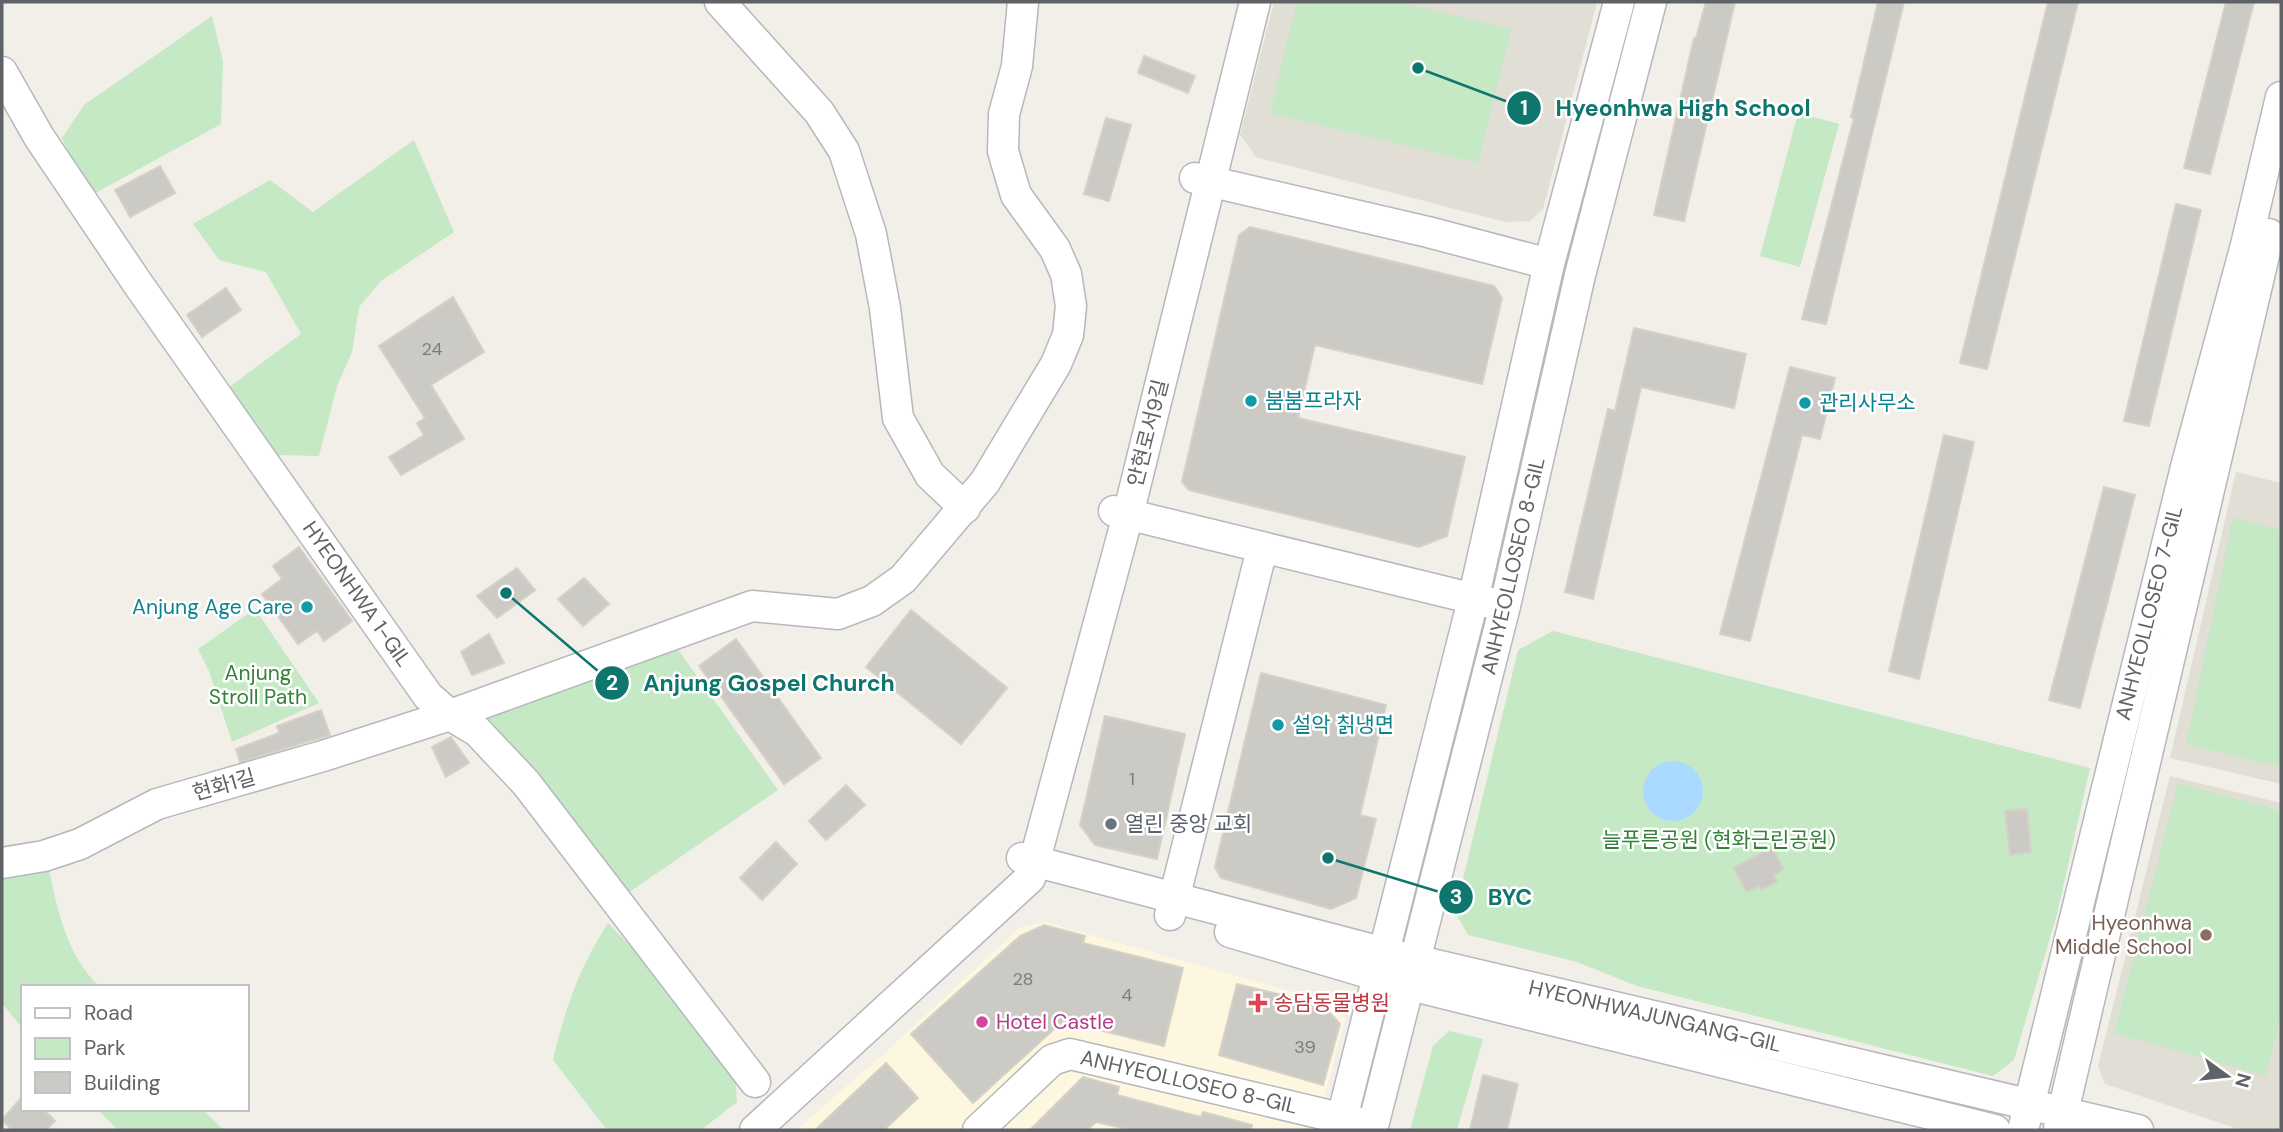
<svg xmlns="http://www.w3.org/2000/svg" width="2283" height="1132" font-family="'DM Sans','Noto Sans KR',sans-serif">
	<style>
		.commercial { fill: #fef7e0 }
		.education { fill: #e1ded6 }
		.green { fill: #c5e8c5 }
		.water { fill: #aadaff }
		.building { fill: #cccac5; stroke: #d6d1c6; stroke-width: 2 }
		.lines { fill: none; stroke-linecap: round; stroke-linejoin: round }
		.minor-casing { stroke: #b5b8bc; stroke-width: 33 }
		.minor { stroke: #fff; stroke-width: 30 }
		.culture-dot { fill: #0f9aa8; stroke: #fff; stroke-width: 2.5 }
		.worship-dot { fill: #6b7280; stroke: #fff; stroke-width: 2.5 }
		.education-dot { fill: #8d6e63; stroke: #fff; stroke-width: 2.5 }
		.health-dot { fill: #e0444e; stroke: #fff; stroke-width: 2.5 }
		.hotel-dot { fill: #d1479c; stroke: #fff; stroke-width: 2.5 }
		.labels { text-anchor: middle; stroke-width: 5; stroke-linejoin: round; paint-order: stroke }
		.number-label { font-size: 18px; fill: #7a7d7f }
		.culture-label { font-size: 21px; fill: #0d838f; stroke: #fff; text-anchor: start }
		.street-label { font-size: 21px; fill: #5f6368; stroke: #fff }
		.park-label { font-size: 21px; fill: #348238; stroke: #fff }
		.worship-label { font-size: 21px; fill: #5b616d; stroke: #fff; text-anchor: start }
		.education-label { font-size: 21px; fill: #785e54; stroke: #fff; text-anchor: end }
		.health-label { font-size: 21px; fill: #be3a42; stroke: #fff; text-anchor: start }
		.hotel-label { font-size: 21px; fill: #b23c85; stroke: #fff; text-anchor: start }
		.leader { fill: none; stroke: #0f766e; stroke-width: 2.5 }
		.callout-dot { fill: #0f766e; stroke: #fff; stroke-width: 2.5 }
		.mark-label { font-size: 21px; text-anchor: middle; font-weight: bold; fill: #fff }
		.callout-label { font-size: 23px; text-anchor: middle; font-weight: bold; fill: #0f766e; stroke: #fff; stroke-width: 5; stroke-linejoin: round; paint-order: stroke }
	</style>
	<rect width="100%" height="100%" fill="#f1efe8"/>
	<path class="commercial" d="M1045,922L1325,1001L1345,1019L1316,1130H796L884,1054L1019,928Z"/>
	<g class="education">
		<path d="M1274,2H1597L1543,209L1530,221L1505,222L1256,157L1240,135Z"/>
		<path d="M2236,472L2281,483V784L2170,758Z"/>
		<path d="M2170,776L2281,803V1130H2241L2105,1084L2098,1066Z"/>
	</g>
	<g class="green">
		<path d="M1297,2H1398L1511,29L1478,163L1270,113Z"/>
		<path d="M212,16L223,61L221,124L90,196L62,138L84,105Z"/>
		<path d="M1798,113L1839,124L1800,267L1760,256Z"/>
		<path d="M414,140L454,232L381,281L359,307L352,352L337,386L319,456L278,455L228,388L301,334L266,272L219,260L193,224L270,180L313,212Z"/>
		<path d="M2233,518L2281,530V767L2186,744Z"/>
		<path d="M255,609L319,703L232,742L209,671L198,649Z"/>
		<path d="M1553,631L2090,768L2057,914L2014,1060L1993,1076L1637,986L1577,962L1468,935L1455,912L1518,650Z"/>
		<path d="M672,641L778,790L625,895L477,714Z"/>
		<path d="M2178,783L2281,811V1013L2266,1076L2114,1033Z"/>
		<path d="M48,864C56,906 67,957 100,987H23V1029L2,1003V875Z"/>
		<path d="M608,923L644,960L735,1074L737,1102L701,1130H607L553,1060C566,1006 578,970 608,923Z"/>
		<path d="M1449,1031L1483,1039L1457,1130H1410L1433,1046Z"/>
		<path d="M97,1109H202L224,1130H118Z"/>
	</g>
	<circle class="water" cx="1673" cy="791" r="30"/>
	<g class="building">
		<path d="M1706,2H1735L1684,221L1654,215L1694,38H1696Z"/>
		<path d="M1878,2H1904L1826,324L1802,319L1854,118L1851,117Z"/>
		<path d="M2048,2H2078L1987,369L1960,363Z"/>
		<path d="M2226,2H2254L2210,174L2184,168Z"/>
		<path d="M1144,56L1195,76L1188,93L1138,73Z"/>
		<path d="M1106,118L1131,125L1109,201L1084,194Z"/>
		<path d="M160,166L175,193L130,217L115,190Z"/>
		<path d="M2176,204L2201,210L2149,426L2124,421Z"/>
		<path d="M1250,227L1494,286L1502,298L1482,384L1315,345L1298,418L1465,457L1447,536L1419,547L1189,490L1182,482L1239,235Z"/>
		<path d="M226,288L241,310L202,337L187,315Z"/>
		<path d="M453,297L484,352L431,385L464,439L401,475L389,457L424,435L417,423L425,418L379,346Z"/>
		<path d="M1634,328L1746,354L1734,408L1641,387L1593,599L1565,592L1608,409L1615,411Z"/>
		<path d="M1790,367L1835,378L1820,439L1802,435L1750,641L1720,634Z"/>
		<path d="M1944,435L1974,442L1919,679L1889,671Z"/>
		<path d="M2104,487L2135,495L2080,708L2049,700Z"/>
		<path d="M299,547L352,621L324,641L317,631L298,644L262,594L282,579L273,566Z"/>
		<path d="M517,568L535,590L497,618L477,596Z"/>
		<path d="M584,578L609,604L583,626L558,599Z"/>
		<path d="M911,610L1007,688L961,744L866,667Z"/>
		<path d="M489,634L504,663L472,675L461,652Z"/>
		<path d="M736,639L821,758L784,784L699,666Z"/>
		<path d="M1261,673L1386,705L1360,815L1376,819L1356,898L1331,909L1221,878L1215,867Z"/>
		<path d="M321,710L330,735L240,762L236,749L279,733L277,726Z"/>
		<path d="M1105,716L1185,734L1157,859L1095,845L1080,825Z"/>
		<path d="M451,737L469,763L446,777L432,747Z"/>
		<path d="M846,785L865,805L826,840L809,821Z"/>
		<path d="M2027,809L2031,852L2010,855L2005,811Z"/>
		<path d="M776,842L797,864L762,900L740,878Z"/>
		<path d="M1772,847L1784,869L1774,875L1777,882L1761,890L1759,886L1747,892L1734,868Z"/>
		<path d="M1044,925L1085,936L1083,943L1183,968L1164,1046L1063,1021L973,1103L911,1034L1020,936Z"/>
		<path d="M1237,984L1323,1005L1340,1024L1323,1085L1219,1055Z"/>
		<path d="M886,1063L918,1098L884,1130H815Z"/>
		<path d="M1483,1075L1518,1084L1507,1130H1470Z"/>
		<path d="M1083,1077L1119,1087L1117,1095L1201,1117L1203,1112L1252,1125L1251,1130H1131L1096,1122L1087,1130H1030Z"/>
		<path d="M23,1096V1109H43L55,1121L46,1130H12L2,1120Z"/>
	</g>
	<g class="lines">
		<defs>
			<g id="minor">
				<path d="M720,2L819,112L844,151L871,234L885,308L898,418L930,475L965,508"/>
				<path d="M2,72L39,137L138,284L428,696L450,715L477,731L526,783L755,1082"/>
				<path d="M1195,178L1428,232L1549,264"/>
				<path d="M1114,511L1491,603"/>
				<path d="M1022,858L1385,953L2138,1130"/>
				<path d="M2,863L44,856L80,844L157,804L323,756L450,715L752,606L838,614L872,601L903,579L985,482L1056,364L1068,335L1071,306L1066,274L1055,249L1016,195L1003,151L1004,114L1017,66L1023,2"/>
				<path d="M1170,915L1262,549"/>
				<path d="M1230,932L1410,985L1995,1130"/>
				<path d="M2059,1129L2269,234"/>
				<path d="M755,1130L1030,878L1128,515L1255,2"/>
				<path d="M978,1130L1052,1060L1070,1054L1361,1123"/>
				<path d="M1339,1130L1473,600L1549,264L1619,2"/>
				<path d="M1372,1130L1505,606L1580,275L1651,2"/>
				<path d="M2023,1130L2186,467L2246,245L2281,97"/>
			</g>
		</defs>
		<use href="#minor" class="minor-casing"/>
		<use href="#minor" class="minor"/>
	</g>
	<g class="culture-dot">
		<circle cx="1251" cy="401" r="7"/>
		<circle cx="1805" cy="403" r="7"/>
		<circle cx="307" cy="607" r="7"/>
		<circle cx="1278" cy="725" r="7"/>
	</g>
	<circle class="worship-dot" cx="1111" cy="824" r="7"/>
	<circle class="education-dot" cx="2206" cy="935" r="7"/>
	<path class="health-dot" d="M1254.5 992.5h7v7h7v7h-7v7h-7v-7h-7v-7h7z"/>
	<circle class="hotel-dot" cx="982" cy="1022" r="7"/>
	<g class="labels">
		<g class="number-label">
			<text x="432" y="355">24</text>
			<text x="1132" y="785">1</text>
			<text x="1023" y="985">28</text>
			<text x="1127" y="1001">4</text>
			<text x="1305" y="1053">39</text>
		</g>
		<g class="culture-label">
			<text x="1265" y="408">붐붐프라자</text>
			<text x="1819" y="410">관리사무소</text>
			<text x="293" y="614" text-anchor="end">Anjung Age Care</text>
			<text x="1292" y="732">설악 칡냉면</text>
		</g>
		<g class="street-label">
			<text transform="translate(1148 433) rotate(-76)" y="7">안현로서9길</text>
			<text transform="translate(1513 566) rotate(-77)" y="7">ANHYEOLLOSEO 8-GIL</text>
			<text transform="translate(357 594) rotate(55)" y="7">HYEONHWA 1-GIL</text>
			<text transform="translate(2149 613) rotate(-76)" y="7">ANHYEOLLOSEO 7-GIL</text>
			<text transform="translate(224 785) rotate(-16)" y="7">현화1길</text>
			<text transform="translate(1655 1016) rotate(13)" y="7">HYEONHWAJUNGANG-GIL</text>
			<text transform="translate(1189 1082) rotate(13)" y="7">ANHYEOLLOSEO 8-GIL</text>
		</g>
		<g class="park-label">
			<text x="258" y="680">Anjung<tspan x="258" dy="24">Stroll Path</tspan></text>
			<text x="1719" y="847">늘푸른공원 (현화근린공원)</text>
		</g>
		<g class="worship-label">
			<text x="1125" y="831">열린 중앙 교회</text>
		</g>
		<g class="education-label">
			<text x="2192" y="930">Hyeonhwa<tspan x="2192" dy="24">Middle School</tspan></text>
		</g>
		<g class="health-label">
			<text x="1274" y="1010">송담동물병원</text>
		</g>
		<g class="hotel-label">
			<text x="996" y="1029">Hotel Castle</text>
		</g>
	</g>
	<path class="leader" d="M1418 68L1524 108M506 593L612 683M1328 858L1456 897"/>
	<g class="callout-dot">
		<circle cx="1418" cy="68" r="7"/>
		<circle cx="506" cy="593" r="7"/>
		<circle cx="1328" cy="858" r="7"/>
		<circle cx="1524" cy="108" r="18"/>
		<circle cx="612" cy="683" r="18"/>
		<circle cx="1456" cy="897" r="18"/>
	</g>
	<g class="mark-label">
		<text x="1524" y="115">1</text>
		<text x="612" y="690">2</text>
		<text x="1456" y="904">3</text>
	</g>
	<g class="callout-label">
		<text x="1683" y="116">Hyeonhwa High School</text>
		<text x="769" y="691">Anjung Gospel Church</text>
		<text x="1510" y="905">BYC</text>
	</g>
	<rect width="2283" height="1132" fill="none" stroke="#5f6368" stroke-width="7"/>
	<rect x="21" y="985" width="228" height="126" fill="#ffffff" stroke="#bfc1c3" stroke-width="2"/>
	<rect x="35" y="1008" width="35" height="10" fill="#ffffff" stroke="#bfc1c3" stroke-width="2"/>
	<text x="84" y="1020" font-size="21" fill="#5f6368">Road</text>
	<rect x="35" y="1038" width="35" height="21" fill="#c5e8c5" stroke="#bfc1c3" stroke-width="2"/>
	<text x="84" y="1055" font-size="21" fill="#5f6368">Park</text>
	<rect x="35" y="1072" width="35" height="21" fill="#cccac5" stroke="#bfc1c3" stroke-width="2"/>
	<text x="84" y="1090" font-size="21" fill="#5f6368">Building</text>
	<g transform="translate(2227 1076) rotate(105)" stroke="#ffffff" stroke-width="5" paint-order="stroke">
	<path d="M0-5L12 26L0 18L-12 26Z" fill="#5f6368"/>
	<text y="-10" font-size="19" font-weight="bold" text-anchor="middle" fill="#5f6368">N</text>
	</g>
</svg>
